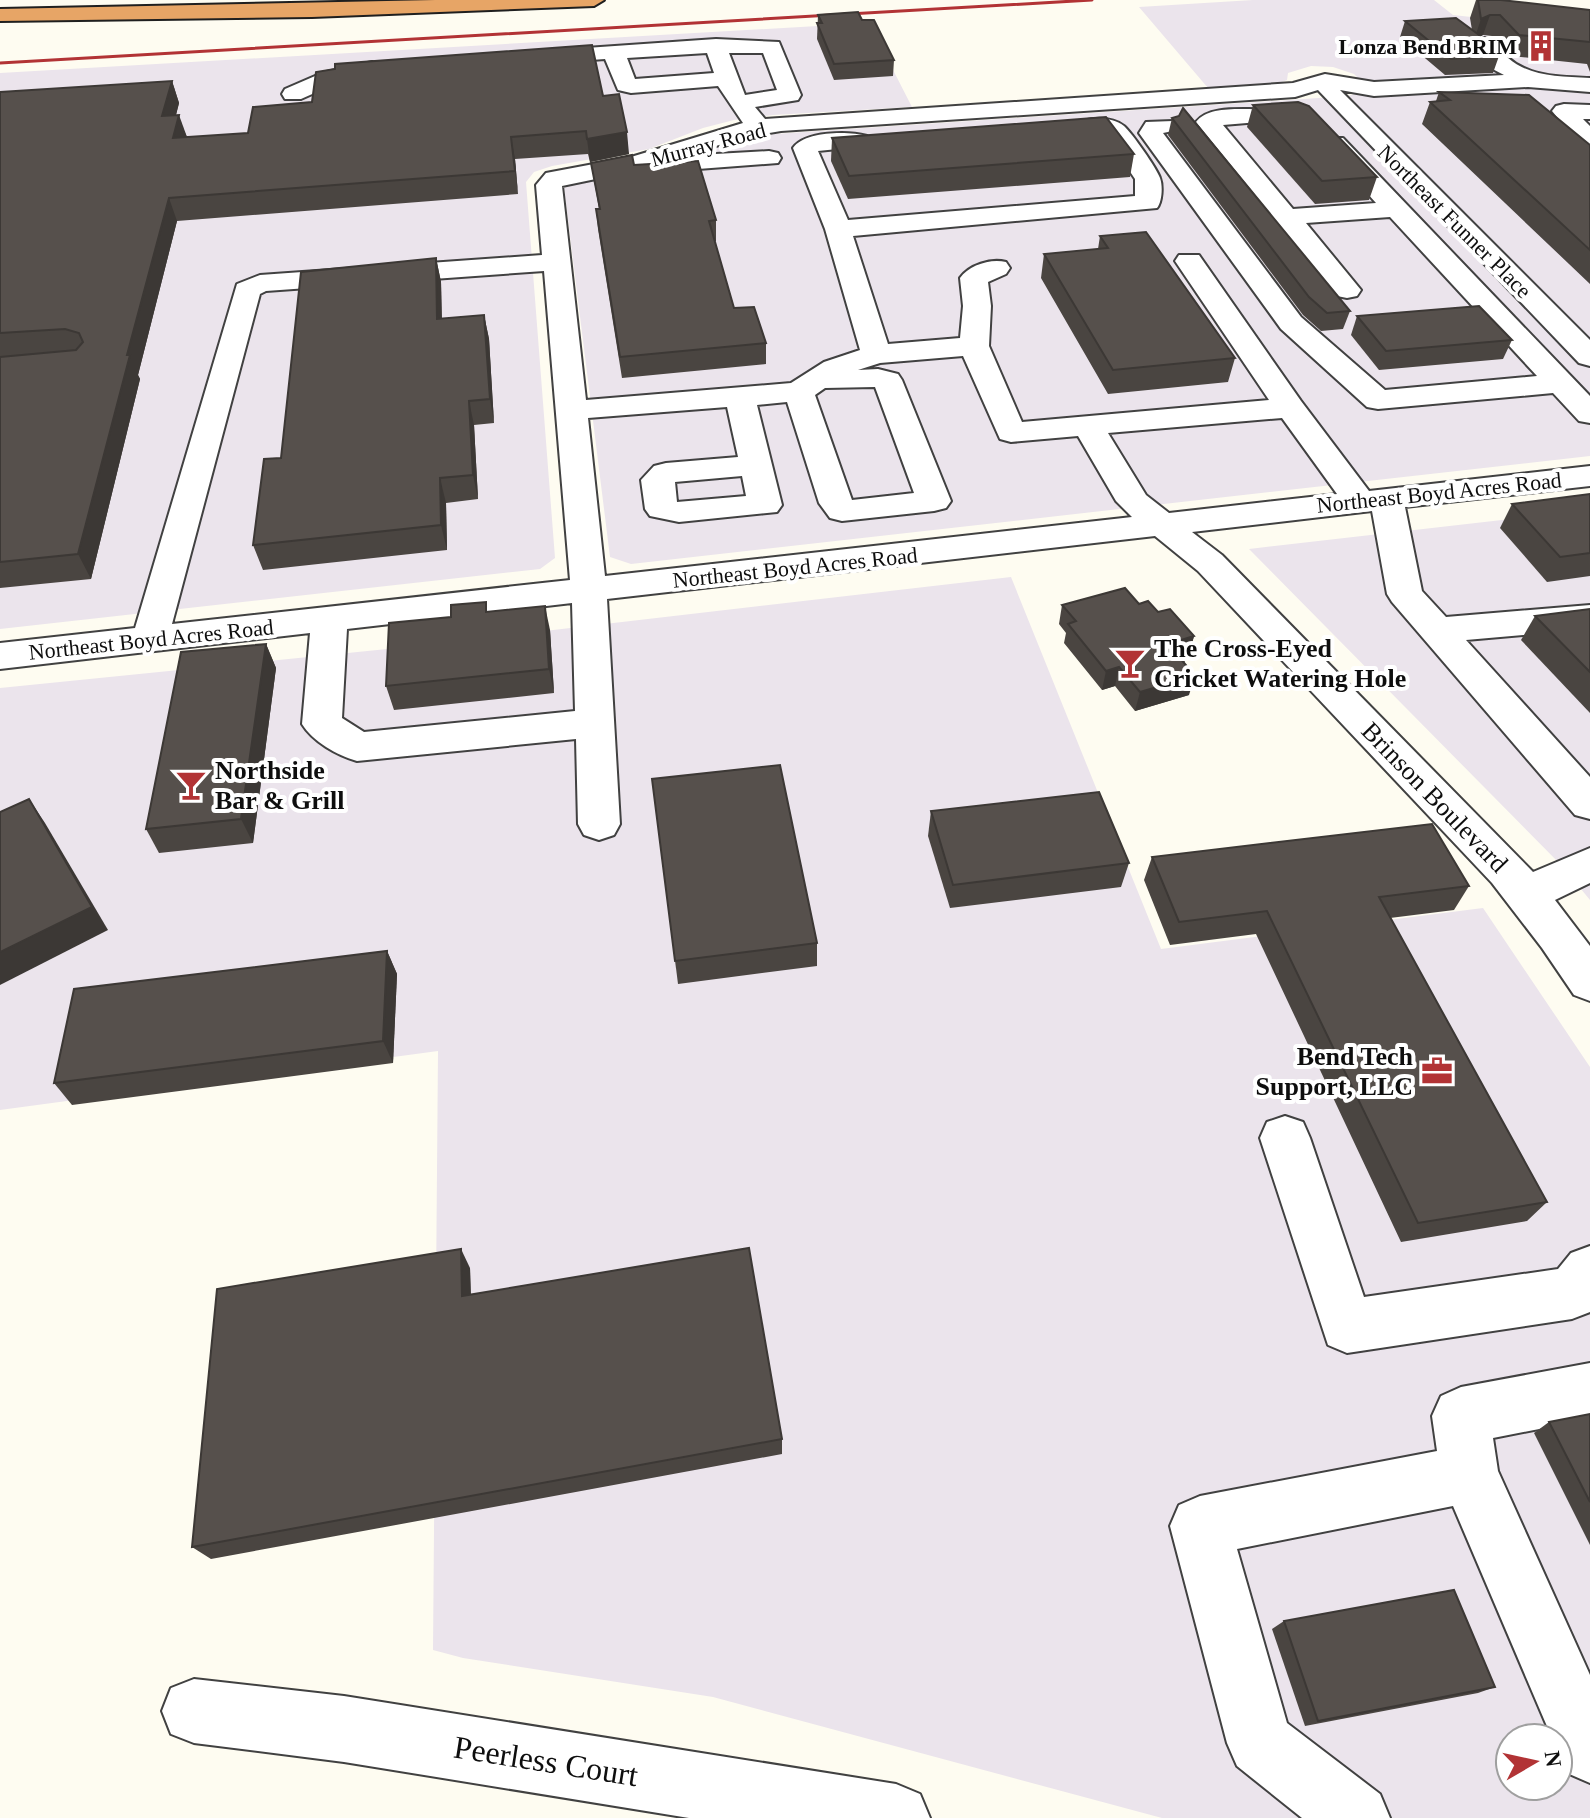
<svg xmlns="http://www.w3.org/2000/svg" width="1590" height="1818" font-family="'Times New Roman',serif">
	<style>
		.industrial { fill: #ebe4ec; fill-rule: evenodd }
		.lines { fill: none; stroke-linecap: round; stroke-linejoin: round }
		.minor-casing { stroke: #414141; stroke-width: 4 }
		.highway-casing { stroke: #1f1f1f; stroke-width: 4 }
		.minor { fill: #fff; fill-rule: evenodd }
		.highway { fill: #e7a566; fill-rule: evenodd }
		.rail { stroke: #b23335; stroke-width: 3 }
		.wall { fill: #4a4541 }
		.shaded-wall { fill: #3c3835 }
		.building { fill: #56504c; stroke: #3c3835; stroke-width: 2 }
		.labels { text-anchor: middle; stroke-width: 8; stroke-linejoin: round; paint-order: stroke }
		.far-poi-label { font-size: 22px; font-weight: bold; fill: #0e0e0e; stroke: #fff; text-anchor: end }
		.far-street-label { font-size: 22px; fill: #0e0e0e; stroke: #fff }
		.poi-label { font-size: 26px; font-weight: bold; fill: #0e0e0e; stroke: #fff; text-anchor: start }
		.street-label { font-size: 26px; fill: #0e0e0e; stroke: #fff }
		.near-street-label { font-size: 32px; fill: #0e0e0e; stroke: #fff }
	</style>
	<rect width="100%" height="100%" fill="#fefcf1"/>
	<g class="industrial">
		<path d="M1253,0H1434L1453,15L1590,30V456L631,564L610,557L564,188L568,183L680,164L717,147L774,134L1348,96L1363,91L1364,84L1354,74L1333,67L1311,66L1288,73L1287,80L1282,82L1208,88L1139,7Z"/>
		<path d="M869,23L912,107L773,115L734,120L703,128L649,149L552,166L534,172L526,182L555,558L540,569L0,629V73Z"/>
		<path d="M1590,510V900L1562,866L1249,549Z"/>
		<path d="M1011,577L1161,949L1483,908L1590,1067V1818H1162L713,1697L463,1658L433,1650L438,1051L0,1110V688L397,648ZM1510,1738H1558V1786H1510Z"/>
	</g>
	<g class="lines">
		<defs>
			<g id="minor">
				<path d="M1484,38L1492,39C1516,77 1549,76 1590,78V92L1528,87L1374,96L1340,90L1590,340V366L1579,363L1318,90L1295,97L781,131L741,138L644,169L562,186L586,400L791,383L824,362L860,350L825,229L793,148C805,131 848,131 867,136L870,141L867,146L818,151L848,220L1135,196V179L1106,136L1082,131L1078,126L1082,121C1095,118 1112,117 1124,126C1132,133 1157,169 1160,178C1163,186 1162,202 1157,208L853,236L888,344L960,338L963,306L960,278C969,265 991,258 1006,262L1010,268L1006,274L988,282L991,306L989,346L1022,422L1269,400L1175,261L1179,255H1199L1301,401L1369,491L1590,466V486L1405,507L1422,591L1446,617L1590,605V629L1466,640L1590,777V819L1575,815L1392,602L1387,594L1372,511L1192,532L1222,555L1533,872L1590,848V883L1555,900L1590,946V1001L1574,995L1542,948L1492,883L1198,571L1155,536L607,599L620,824L614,835L599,840L584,835L578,824L576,739L357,761C337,755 313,742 302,724L310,633L0,669V643L135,628L237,284L260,275L542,255L536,185L546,173L631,157L743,123L718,86L631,93L618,90L605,59L536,64L525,57L528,52L716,39L779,42L801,95L798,100L755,107L765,119L1293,83L1325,74L1374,82L1504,75L1481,63L1473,44ZM707,53L714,73L635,79L627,58ZM729,53H763L777,90L745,95ZM544,271L570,580L172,624L260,294L266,291ZM963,356L1000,439L1011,442L1078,436L1116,501L1132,517L605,576L588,418L727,407L738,457L666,463L654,466L641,480L645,509L650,516L679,522L777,512L782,505L757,405L787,402L819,503L830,518L842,521L934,511L946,508L951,501L902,380L898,374L878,369L858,370L880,363ZM875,387L914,493L852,500L815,395L825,388ZM1282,418L1337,494L1169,513L1146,495L1108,433ZM742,476L746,496L677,502L675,482ZM572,603L575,711L364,732L342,718L347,629Z"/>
				<path d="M372,62L380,64L383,69L380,74L337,83L301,99H285L282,94L285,89L322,73Z"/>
				<path d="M1564,104L1590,105V119H1583L1590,126V148L1581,146L1552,111L1556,106Z"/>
				<path d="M1263,109L1271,111L1275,116L1271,121L1223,125L1293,209L1376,203L1322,143L1325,138H1343L1590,396V423L1579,421L1553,393L1378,409L1367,407L1281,329L1139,133L1146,122L1173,121L1177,126L1173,131L1163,133L1301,317L1385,390L1537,376L1390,217L1306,223L1361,290L1357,296L1347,298L1337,296L1196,122C1209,105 1243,110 1263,109Z"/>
				<path d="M769,151L778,153L781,158L778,163L698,169L689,167L686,162L689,157L698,155Z"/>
				<path d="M1285,1116L1303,1122L1310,1138L1364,1297L1558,1269L1571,1253L1590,1246V1312L1572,1319L1347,1353L1328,1345L1260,1138L1267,1122Z"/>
				<path d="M1590,1363V1419L1493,1438L1498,1471L1590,1675V1783L1567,1773L1558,1753V1738H1552L1453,1506L1237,1549L1287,1723L1380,1794L1390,1818H1302L1237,1766L1227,1743L1170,1526L1179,1505L1200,1496L1437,1451L1432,1416L1441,1396L1461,1387Z"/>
				<path d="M194,1679L344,1696L896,1784L920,1794L930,1818H689L344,1762L194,1743L171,1734L162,1711L171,1688Z"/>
			</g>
			<path id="highway" d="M435,0H604L594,6L312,17L0,21V9Z"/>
		</defs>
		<use href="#minor" class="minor-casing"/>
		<use href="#highway" class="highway-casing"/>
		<use href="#minor" class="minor"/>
		<use href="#highway" class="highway"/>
		<path class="rail" d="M0,63L1092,0"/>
	</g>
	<g class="wall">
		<path d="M1476,0H1501L1590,10V72L1587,64L1511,56L1492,36L1483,35L1479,37L1486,49L1499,56L1493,73L1445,75L1400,37L1405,21L1472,30L1470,18Z"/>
		<path d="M818,15L862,20L894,60L893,76L834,80L817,39Z"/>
		<path d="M172,81L179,103L176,115L187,137L248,133L603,96L629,154L590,162L588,154L515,159L518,194L177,221L138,375L140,379L91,579L0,588V92Z"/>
		<path d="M1439,92L1590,145V284L1422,124L1430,102L1436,101Z"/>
		<path d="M1253,105L1377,177L1369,200L1315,204L1247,127Z"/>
		<path d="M1172,118L1350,311L1343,329L1321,331L1303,315L1168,135Z"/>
		<path d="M832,138L1134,154L1130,177L848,199L831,161Z"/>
		<path d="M591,163L634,165L716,220V241H715L734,308L766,343V364L622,378L598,229L596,209H599Z"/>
		<path d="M1100,236L1235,358L1228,382L1108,394L1041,278L1044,254L1098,249Z"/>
		<path d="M436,258L441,282L442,319L484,315L489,339L494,423L474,425L478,499L446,503L447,550L263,570L253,545Z"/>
		<path d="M1357,316L1512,340L1503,359L1379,370L1351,335Z"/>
		<path d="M1590,494V576L1547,582L1500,528L1512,504Z"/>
		<path d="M1139,604L1158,612L1194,636L1189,655L1186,656L1184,663L1189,695L1135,711L1115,686L1102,690L1064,643L1066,633L1059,624L1062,605Z"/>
		<path d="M1590,609V713L1521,640L1535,616Z"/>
		<path d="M488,611L550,630L554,693L394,710L386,686L451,617Z"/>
		<path d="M266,644L276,668L253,843L159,853L146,829Z"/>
		<path d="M652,779L817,943V966L678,984Z"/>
		<path d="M931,811L1129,863L1121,887L950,908L928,836Z"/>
		<path d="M1152,857L1469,886L1454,910L1390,918L1547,1202L1527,1221L1401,1242L1256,934L1170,945L1144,880Z"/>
		<path d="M387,951L397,974L393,1063L72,1105L54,1083Z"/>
		<path d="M470,1268L471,1295L782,1439V1454L211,1559L192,1547Z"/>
		<path d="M1590,1414V1545L1534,1433L1549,1422Z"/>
		<path d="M1284,1621L1495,1687L1478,1693L1305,1726L1272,1629Z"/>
	</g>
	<g class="shaded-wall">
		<path d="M1490,15L1483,35L1474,40L1481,19Z"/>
		<path d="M172,81L179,103L170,138L162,116Z"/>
		<path d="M179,115L187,137L173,138Z"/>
		<path d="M627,132L629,154L590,162L587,139Z"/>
		<path d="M511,137L515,159L518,194L515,171Z"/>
		<path d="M169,198L177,221L138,375L140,379L91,579L78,554L127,355Z"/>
		<path d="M436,258L441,282L442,343L437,319Z"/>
		<path d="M484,315L489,339L494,423L490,399Z"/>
		<path d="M469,401L474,425L478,499L473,475Z"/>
		<path d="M440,478L446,503L447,550L441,525Z"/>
		<path d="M545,606L550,630L554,693L549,669Z"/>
		<path d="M1194,636L1189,655L1186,656L1183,667L1175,652L1181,640Z"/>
		<path d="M266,644L276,668L253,843L241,819Z"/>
		<path d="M1119,667L1115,686L1102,690L1106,671Z"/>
		<path d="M1195,676L1189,695L1135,711L1140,692Z"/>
		<path d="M29,799L45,823L108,930L0,985V952Z"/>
		<path d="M387,951L397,974L393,1063L383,1041Z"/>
		<path d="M461,1249L470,1268L471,1314L462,1296Z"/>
	</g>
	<g class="building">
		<path d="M1478,0H1501L1590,10V42L1519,35L1500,15H1490L1481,19Z"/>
		<path d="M858,12L862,20H874L894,60L834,64L817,23H822L818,15Z"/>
		<path d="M1456,18L1479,35L1486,49L1499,56L1451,59L1405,21Z"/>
		<path d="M592,45L603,96L619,94L627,132L587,139L586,131L511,137L515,171L169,198L127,355H130L78,554L0,562V357L76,350L83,342L79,333L65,329L0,333V92L172,81L162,116L179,115L173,138L248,133L253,107L312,102L316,72L335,69V64Z"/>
		<path d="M1439,92L1529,95L1590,145V250L1430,102L1450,100Z"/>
		<path d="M1298,102L1309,106L1377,177L1322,181L1253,105Z"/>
		<path d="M1183,108L1350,311L1327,313L1309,297L1172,118L1179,116Z"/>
		<path d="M1106,117L1134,154L849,176L832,138Z"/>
		<path d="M632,155L634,165L698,161L716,220L709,221L734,308L754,307L766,343L620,357L596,209H600L591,163Z"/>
		<path d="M1146,232L1235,358L1113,370L1044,254L1108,248L1100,236Z"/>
		<path d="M436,258L437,319L484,315L490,399L469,401L473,475L440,478L441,525L253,545L264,459L281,458L301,272Z"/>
		<path d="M1479,306L1512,340L1386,351L1357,316Z"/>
		<path d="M1590,494V553L1560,557L1512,504Z"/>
		<path d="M1125,588L1139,604L1148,601L1158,612L1170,609L1194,636L1181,640L1188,648L1175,652L1195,676L1140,692L1119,667L1106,671L1068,624L1076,621L1062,605Z"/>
		<path d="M486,602V612L545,606L549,669L386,686L389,623L451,617V605Z"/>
		<path d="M1590,609V672L1535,616Z"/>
		<path d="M266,644L241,819L146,829L181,652Z"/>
		<path d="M780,765L817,943L675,961L652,779Z"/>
		<path d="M1099,792L1129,863L953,885L931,811Z"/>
		<path d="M29,799L92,907L0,952V812Z"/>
		<path d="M1432,824L1469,886L1379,897L1547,1202L1418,1223L1267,911L1179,922L1152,857Z"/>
		<path d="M387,951L383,1041L54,1083L74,989Z"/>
		<path d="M749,1248L782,1439L192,1547L217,1289L461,1249L462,1296Z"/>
		<path d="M1590,1414V1502L1549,1422Z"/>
		<path d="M1454,1590L1495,1687L1318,1721L1284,1621Z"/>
	</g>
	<defs>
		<symbol id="building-bare" viewBox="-9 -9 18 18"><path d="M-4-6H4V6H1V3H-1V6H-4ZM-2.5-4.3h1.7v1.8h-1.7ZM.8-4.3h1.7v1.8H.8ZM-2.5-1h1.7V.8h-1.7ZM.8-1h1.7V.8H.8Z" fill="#b23335" stroke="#fff" stroke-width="2.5" paint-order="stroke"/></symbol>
		<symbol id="bar-bare" viewBox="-9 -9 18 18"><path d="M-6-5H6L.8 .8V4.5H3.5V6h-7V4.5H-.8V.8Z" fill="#b23335" stroke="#fff" stroke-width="2.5" paint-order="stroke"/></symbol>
		<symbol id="office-bare" viewBox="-9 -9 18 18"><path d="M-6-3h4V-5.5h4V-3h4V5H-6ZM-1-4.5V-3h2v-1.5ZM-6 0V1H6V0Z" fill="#b23335" stroke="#fff" stroke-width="2.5" paint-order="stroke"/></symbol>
	</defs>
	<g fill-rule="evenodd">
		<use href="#building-bare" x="1519" y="24" width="44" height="44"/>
		<use href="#bar-bare" x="1108" y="641" width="44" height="44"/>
		<use href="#bar-bare" x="169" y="763" width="44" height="44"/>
		<use href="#office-bare" x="1415" y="1049" width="44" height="44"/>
	</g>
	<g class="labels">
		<g class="far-poi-label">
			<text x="1517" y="54">Lonza Bend BRIM</text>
		</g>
		<g class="far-street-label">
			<text transform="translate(708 144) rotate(-15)" y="8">Murray Road</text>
			<text transform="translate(1455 221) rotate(45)" y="8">Northeast Funner Place</text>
			<text transform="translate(1439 492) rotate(-6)" y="8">Northeast Boyd Acres Road</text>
			<text transform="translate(795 567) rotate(-6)" y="8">Northeast Boyd Acres Road</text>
			<text transform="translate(151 639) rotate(-6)" y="8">Northeast Boyd Acres Road</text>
		</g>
		<g class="poi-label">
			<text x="1154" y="657">The Cross-Eyed<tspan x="1154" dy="30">Cricket Watering Hole</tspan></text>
			<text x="215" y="779">Northside<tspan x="215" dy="30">Bar &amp; Grill</tspan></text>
			<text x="1413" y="1065" text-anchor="end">Bend Tech<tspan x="1413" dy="30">Support, LLC</tspan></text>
		</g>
		<g class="street-label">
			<text transform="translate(1435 797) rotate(46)" y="9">Brinson Boulevard</text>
		</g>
		<g class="near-street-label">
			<text transform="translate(546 1761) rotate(9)" y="11">Peerless Court</text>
		</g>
	</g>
	<g transform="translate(1534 1762) rotate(81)"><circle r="38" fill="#ffffff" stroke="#9f9f9f" stroke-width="2"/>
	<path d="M0-6L14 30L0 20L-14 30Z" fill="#b23335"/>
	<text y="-12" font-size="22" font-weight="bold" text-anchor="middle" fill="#0e0e0e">N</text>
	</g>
</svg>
